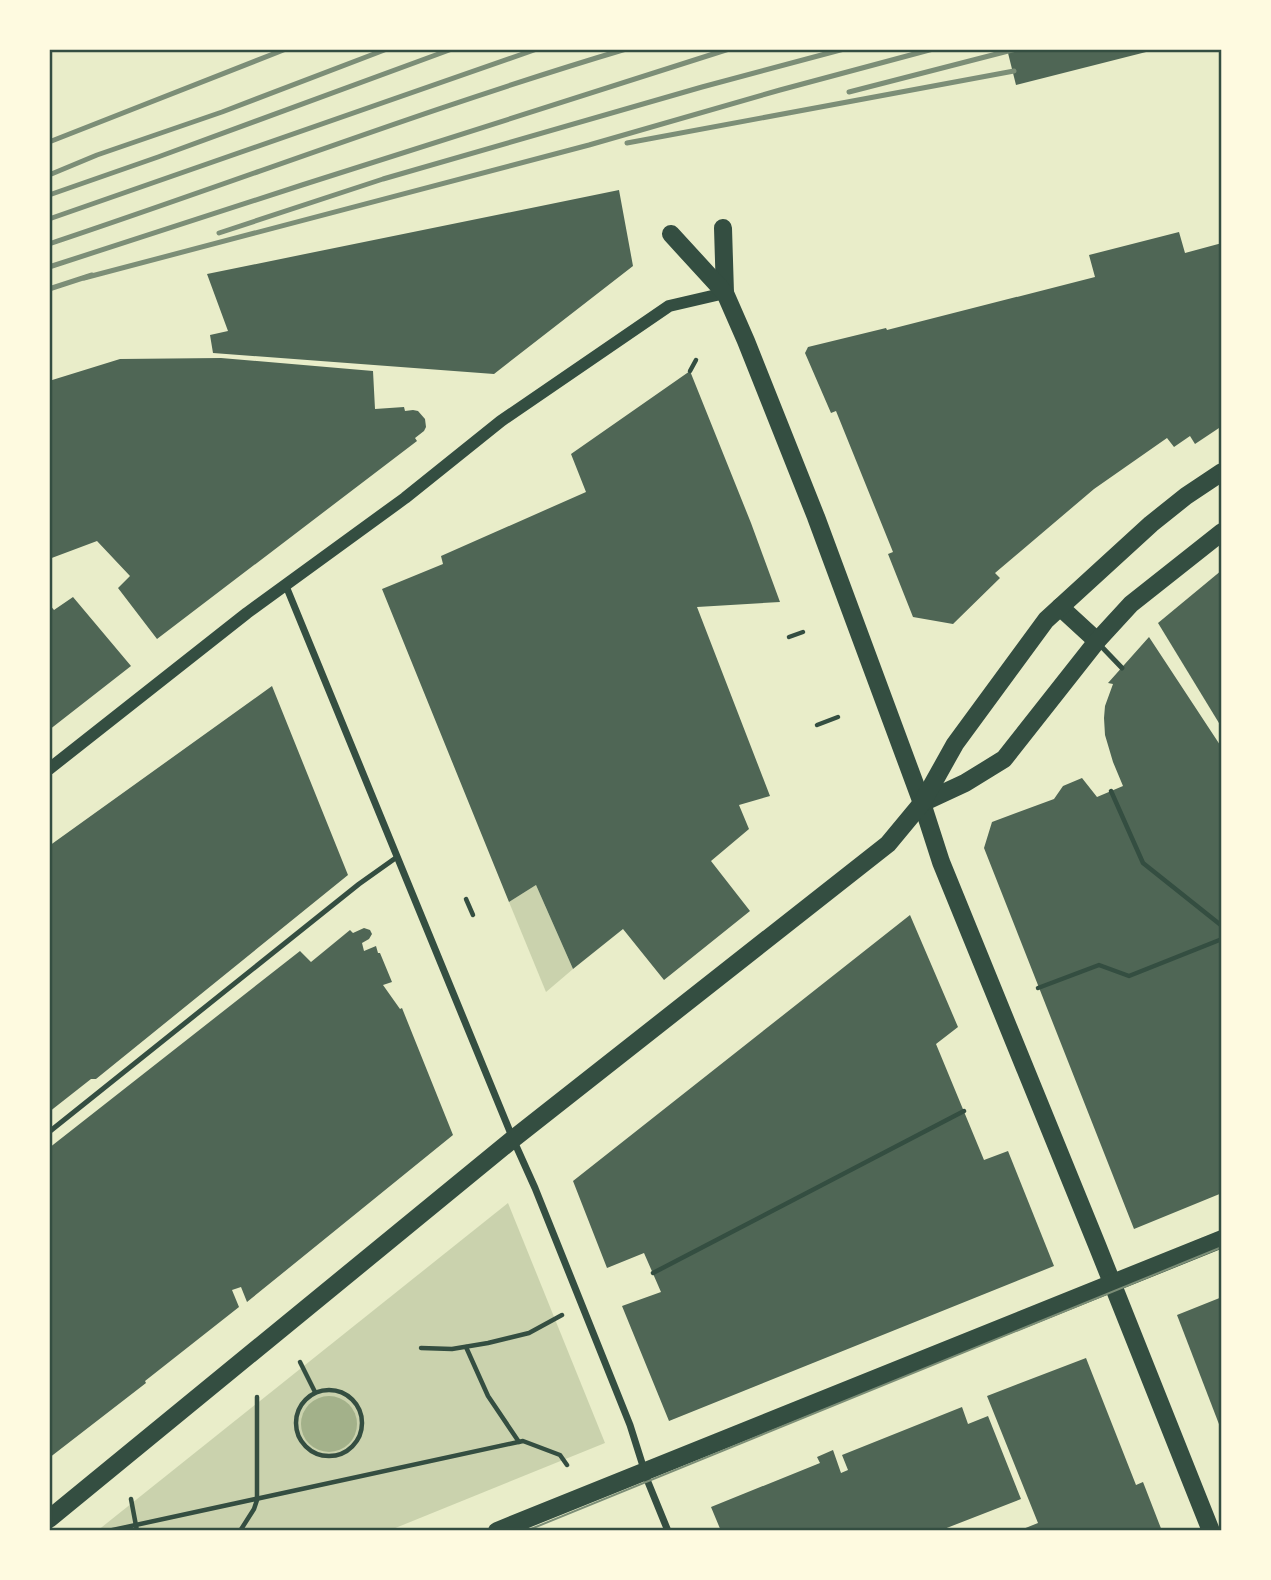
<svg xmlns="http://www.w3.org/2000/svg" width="1271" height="1580" font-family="Rubik,sans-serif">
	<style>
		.green { fill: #cad2ad }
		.water { fill: #a3b18a }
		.building { fill: #4f6655 }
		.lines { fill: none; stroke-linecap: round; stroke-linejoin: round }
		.path { stroke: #344e41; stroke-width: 4.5 }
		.service { stroke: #344e41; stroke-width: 5 }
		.minor { stroke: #344e41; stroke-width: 7 }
		.tertiary { stroke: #344e41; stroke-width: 12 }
		.primary { stroke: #344e41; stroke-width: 18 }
		.tram { stroke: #7c8e77; stroke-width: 2 }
		.rail { stroke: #7c8e77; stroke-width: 5 }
		.neatline { fill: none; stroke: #344e41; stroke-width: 2.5 }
	</style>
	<rect width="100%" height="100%" fill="#e9edc9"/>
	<g class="green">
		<path d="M536,885L573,969L546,992L509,902Z"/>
		<path d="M508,1203L605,1443L388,1531H97Z"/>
	</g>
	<circle class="water" cx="329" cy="1424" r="28"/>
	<g class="building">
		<path d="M1007,49H1154V50L1016,85Z"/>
		<path d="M619,190L633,266L494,374L213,353L210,335L228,331L207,274Z"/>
		<path d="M1179,232L1185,253L1222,243V426L1195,444L1190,436L1174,447L1167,438L1094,489L995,573L1000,578L953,624L913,617L888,554L893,552L836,411L831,413L805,353L808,347L886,328L887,330L1095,277L1089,255Z"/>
		<path d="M221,358L373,371L375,409L404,407L405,411L413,410L418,411L425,419L426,427L424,431L415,438L417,441L157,639L118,588L130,576L97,541L49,559V381L120,359Z"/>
		<path d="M690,371L751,523L780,602L697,607L770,796L739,805L749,829L711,861L750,911L664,980L623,929L573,969L536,885L509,902L382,589L443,564L441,556L586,492L571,454Z"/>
		<path d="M1222,570V728L1158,623Z"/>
		<path d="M73,597L131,666L49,730V604L54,610Z"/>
		<path d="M1149,637L1222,748V1193L1134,1229L984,848L992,822L1054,799L1063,786L1082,778L1097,797L1123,786L1113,762L1105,735L1104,718L1105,706L1113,684L1108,683Z"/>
		<path d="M272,686L348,875L96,1079H91L49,1112V846Z"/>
		<path d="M910,915L958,1027L936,1044L984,1160L1008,1151L1054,1266L669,1421L622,1306L661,1292L644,1253L607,1268L573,1181Z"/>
		<path d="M364,928L370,930L372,934L369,939L362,943L364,951L376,946L378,953H380L392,982L383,985L400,1009L402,1008L453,1135L247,1302L241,1287L232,1290L239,1307L145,1381L146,1383L49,1458V1148L300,951L311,962L350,930L353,933Z"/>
		<path d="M1222,1297V1432L1177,1315Z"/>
		<path d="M1086,1358L1136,1485L1143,1482L1162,1531H1018L1038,1523L987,1396Z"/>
		<path d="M962,1407L968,1424L988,1416L1021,1499L939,1531H721L711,1507L820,1463L817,1457L833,1450L841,1473L848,1470L842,1455Z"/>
	</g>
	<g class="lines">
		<g class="path">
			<path d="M690,371L696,360"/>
			<path d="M789,637L803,632"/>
			<path d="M817,725L838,717"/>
			<path d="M1111,791L1143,863L1222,926"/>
			<path d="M466,899L473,915"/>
			<path d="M1038,988L1099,965L1129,976L1222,939"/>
			<path d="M653,1273L964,1111"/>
			<path d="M466,1347L488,1396L519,1442"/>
			<path d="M421,1348L452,1349L488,1343L529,1333L562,1315"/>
			<path d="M300,1362L315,1392"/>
			<circle cx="329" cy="1423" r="33"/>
			<path d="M131,1499L137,1531"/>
			<path d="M108,1531L523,1441L560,1455L567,1465"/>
			<path d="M240,1531L254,1509L257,1500V1397"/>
		</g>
		<g class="service">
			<path d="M1099,644L1122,668"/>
			<path d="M49,1132L359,884L397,857"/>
		</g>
		<path class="minor" d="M286,586L513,1139L535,1188L630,1425L648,1482L668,1531"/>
		<path class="tertiary" d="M49,769L247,613L405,498L501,421L669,306L725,293"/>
		<g class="primary">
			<path d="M723,228L725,293"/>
			<path d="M671,234L725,293L746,341L816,517L922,803L941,862L1097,1245L1211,1531"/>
			<path d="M1060,607L1097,641"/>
			<path d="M922,803L965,783L1004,759L1097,641L1131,604L1222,532"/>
			<path d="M49,1519L513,1139L888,844L922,803L955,744L1046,620L1151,524L1186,496L1222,472"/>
			<path d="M497,1531L1222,1239"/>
		</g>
		<path class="tram" d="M526,1531L1222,1247"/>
		<g class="rail">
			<path d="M849,92L1016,49"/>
			<path d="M49,142L286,49"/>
			<path d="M627,143L1014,71"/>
			<path d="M49,175L97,155L222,112L387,49"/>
			<path d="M49,195L158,157L452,49"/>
			<path d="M49,219L537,49"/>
			<path d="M219,233L383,179L702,87L844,49"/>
			<path d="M49,244C241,180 431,107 626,49"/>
			<path d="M49,267L302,185L729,49"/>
			<path d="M84,278L589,145L780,90L933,49"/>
			<path d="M49,289L92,275"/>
		</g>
	</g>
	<rect width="1271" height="1580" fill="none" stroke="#fefae0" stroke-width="102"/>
	<rect x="51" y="51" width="1169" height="1478" class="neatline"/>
</svg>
